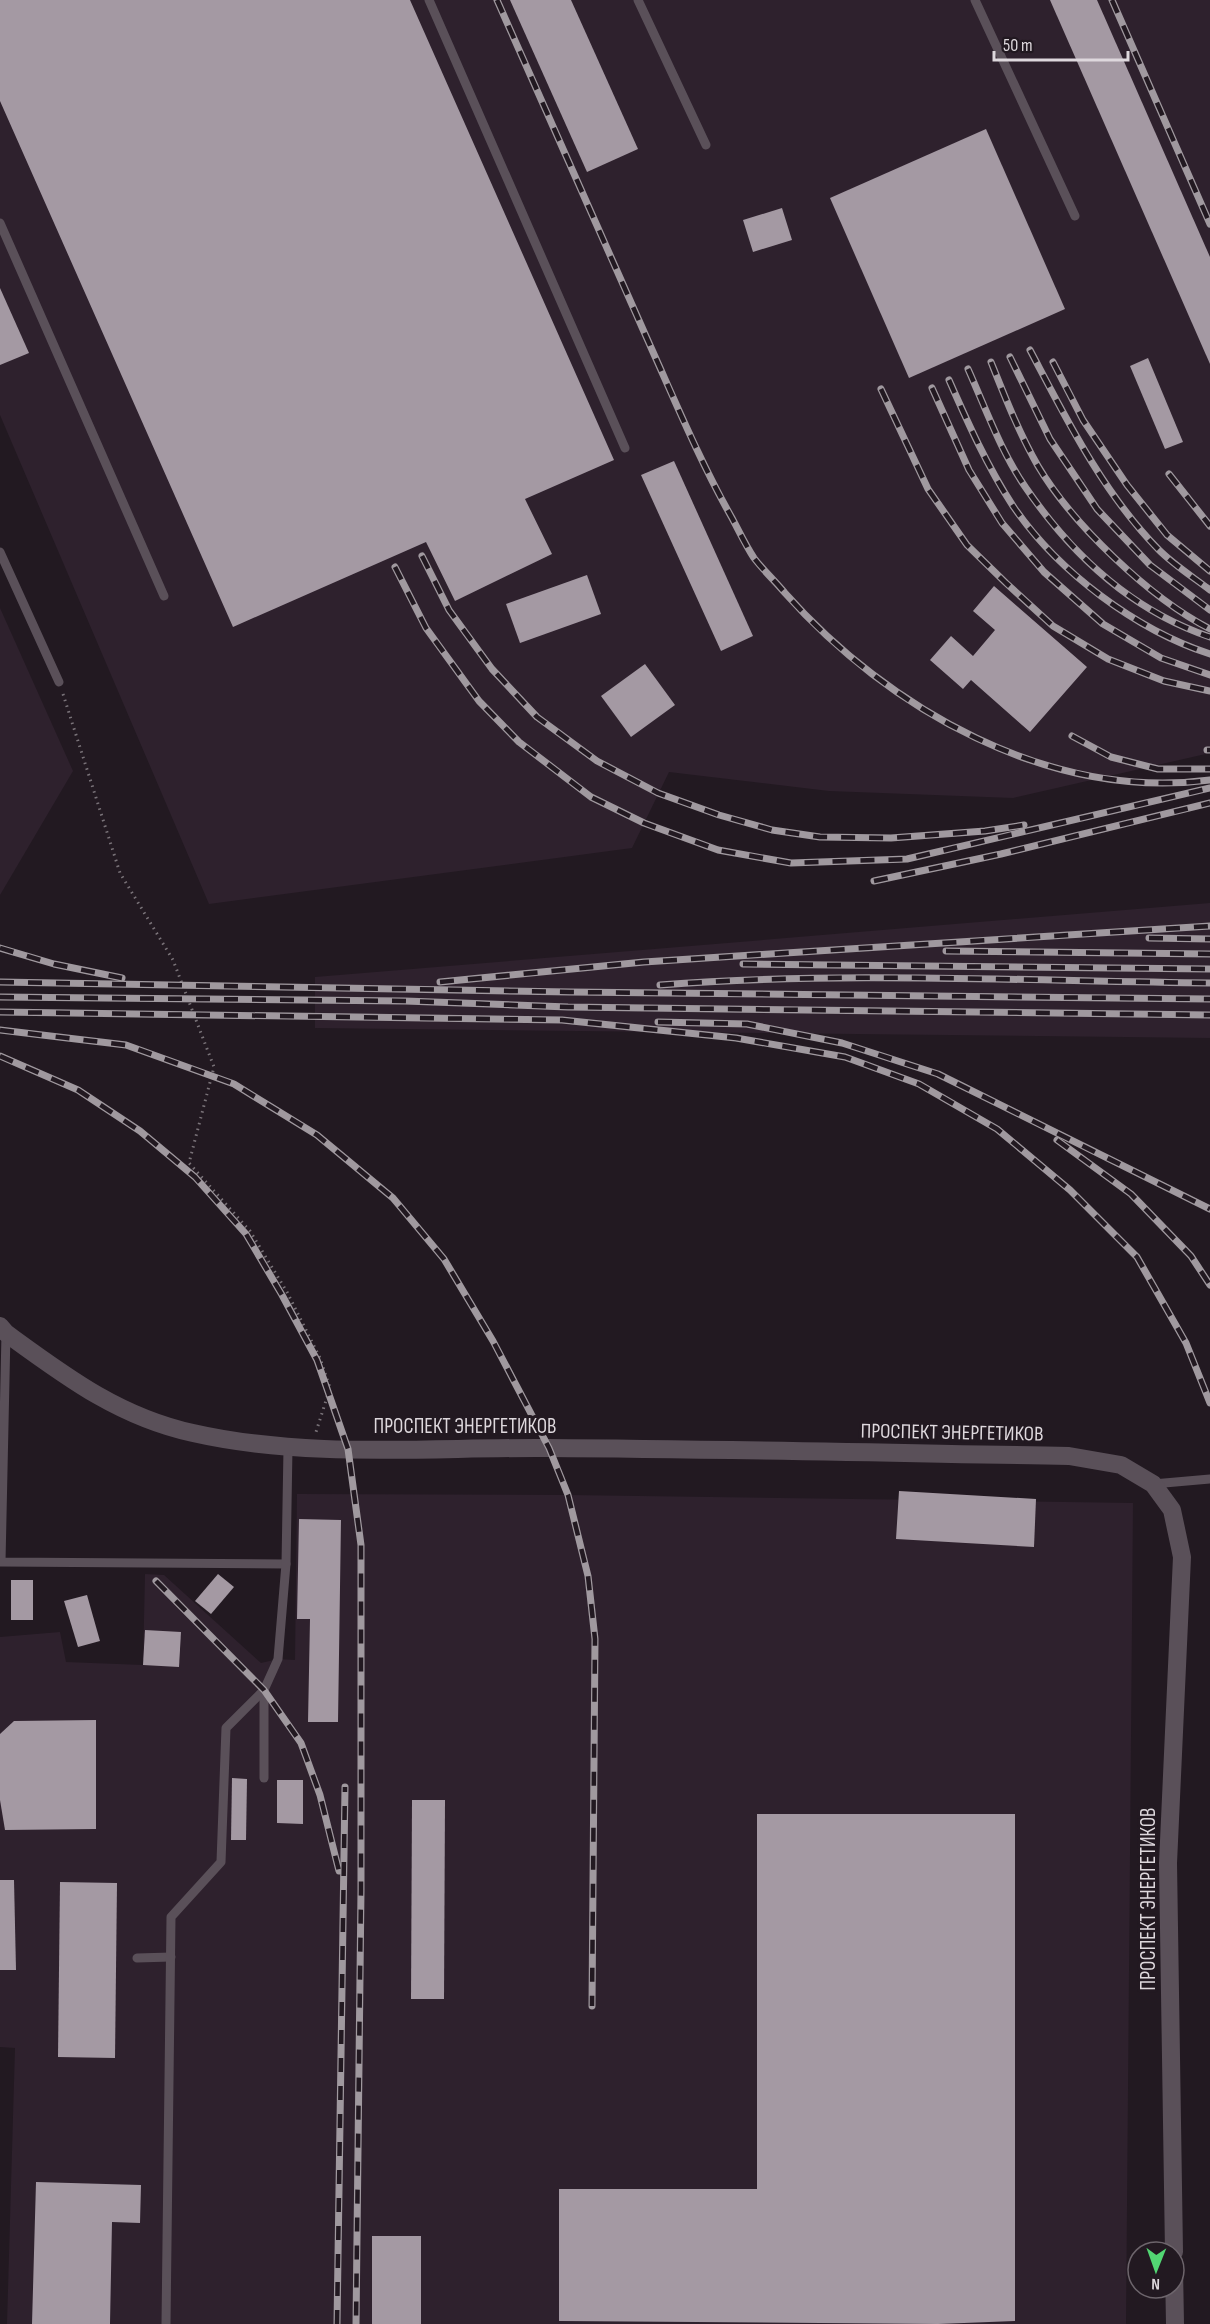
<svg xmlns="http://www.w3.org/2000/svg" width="1210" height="2324" font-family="'Sofia Sans Condensed',sans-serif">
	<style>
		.built { fill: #2e212d }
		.building { fill: #a499a3 }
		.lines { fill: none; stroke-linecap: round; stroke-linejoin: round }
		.path { stroke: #7a7379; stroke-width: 3; stroke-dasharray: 1.5 4.5; stroke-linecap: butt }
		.service { stroke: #5a5059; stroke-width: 9 }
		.minor { stroke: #5a5059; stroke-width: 18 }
		.rail-casing { stroke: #a0999f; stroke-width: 7 }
		.rail { stroke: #221921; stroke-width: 4.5; stroke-dasharray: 14; stroke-linecap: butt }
		.labels { text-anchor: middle; stroke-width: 6; stroke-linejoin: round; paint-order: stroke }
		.street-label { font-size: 21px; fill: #ded8dd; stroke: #221921 }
	</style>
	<rect width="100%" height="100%" fill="#221921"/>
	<g class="built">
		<path d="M0,0H1210V753L1013,798L829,791L669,772L632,848L209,904L0,415Z"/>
		<path d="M0,608L73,771L0,895Z"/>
		<path d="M1210,903V1038L315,1028V977Z"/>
		<path d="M297,1494L568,1495L1133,1503L1126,2324H7L15,2048L0,2047V1637L60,1632L66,1662L143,1665L145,1574L164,1575L261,1663L278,1659L295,1660Z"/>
	</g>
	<g class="building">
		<path d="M0,0H410L614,460L525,499L552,554L455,601L426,542L233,627L0,101Z"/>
		<path d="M510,0H571L638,149L587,172Z"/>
		<path d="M1050,0H1097L1210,257V364Z"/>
		<path d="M986,129L1065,309L909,378L830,198Z"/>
		<path d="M782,208L792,240L753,252L743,220Z"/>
		<path d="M0,288L29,353L0,365Z"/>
		<path d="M1148,358L1183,442L1165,449L1130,366Z"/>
		<path d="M674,461L753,636L721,651L641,475Z"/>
		<path d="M587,575L601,614L520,643L506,604Z"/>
		<path d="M994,586L1087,667L1030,732L971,680L963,689L930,660L951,636L973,656L995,630L973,611Z"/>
		<path d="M645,664L675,705L631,737L601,696Z"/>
		<path d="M899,1491L1036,1499L1034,1547L896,1539Z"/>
		<path d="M299,1519L341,1520L338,1722H308L310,1619H297Z"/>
		<path d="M218,1574L234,1587L211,1614L195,1601Z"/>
		<rect x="11" y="1580" width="22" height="40"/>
		<path d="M87,1595L100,1641L78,1647L64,1601Z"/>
		<path d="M145,1630L181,1632L179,1667L143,1665Z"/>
		<path d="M96,1720V1829L5,1830L0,1800V1734L14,1721Z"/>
		<path d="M232,1778L247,1779L246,1840H231Z"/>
		<path d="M277,1780H303V1824L277,1823Z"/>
		<path d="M412,1800H445L444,1999H411Z"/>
		<path d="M757,1814H1015V2321L938,2324L559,2321V2189H757Z"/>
		<path d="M0,1880H14L16,1970H0Z"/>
		<path d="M60,1882L117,1883L115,2058L58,2057Z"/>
		<path d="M36,2182L141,2185L140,2223L112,2222L110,2324H32Z"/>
		<rect x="372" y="2236" width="49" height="88"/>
	</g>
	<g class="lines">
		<path class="path" d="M63,694L120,873L173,960L214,1067L189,1163L250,1231L287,1292L320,1358L330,1388L316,1432"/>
		<g class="service">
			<path d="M429,0L625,448"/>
			<path d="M638,0L706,145"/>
			<path d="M975,0L1075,216"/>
			<path d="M0,223L164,596"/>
			<path d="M0,552L59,682"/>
			<path d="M6,1333L1,1562L286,1564"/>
			<path d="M1153,1484L1210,1479"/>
			<path d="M264,1690V1778"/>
			<path d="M137,1958L171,1957"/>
			<path d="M166,2324L171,1917L221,1862L226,1728L264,1690L278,1659L286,1564L288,1448"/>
		</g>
		<g class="minor">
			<path d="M0,1326L6,1333C65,1376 119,1417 193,1433C307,1459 431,1447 548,1448C722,1449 896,1453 1069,1456L1121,1465L1153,1484L1172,1510L1182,1557L1168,1863L1174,2252"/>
			<path d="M1174,2268L1175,2324"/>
		</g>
		<defs>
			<g id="rail">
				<path d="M497,0C549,117 601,235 653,352C678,408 702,465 732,518C739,531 746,546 754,558C763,570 775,581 785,593C888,709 1050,801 1210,780"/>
				<path d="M1112,0L1210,224"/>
				<path d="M1030,350C1067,420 1103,493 1159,550C1174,565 1193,577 1210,590"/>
				<path d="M1010,357L1050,439L1097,509L1150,565L1210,610"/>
				<path d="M991,362C1005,397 1019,433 1038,466C1073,525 1150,598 1210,629"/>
				<path d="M1053,362L1083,420L1127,485L1167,535L1210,571"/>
				<path d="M968,369C986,409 1001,452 1026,488C1072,555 1133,611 1210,637"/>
				<path d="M949,380C968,423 987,466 1013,506C1057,571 1136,630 1210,654"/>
				<path d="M932,388L969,470L1002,523L1044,572L1103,624L1161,658L1210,675"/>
				<path d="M881,389L928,489L967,545L1006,583L1053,626L1108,659L1164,681L1210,691"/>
				<path d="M1169,474L1210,526"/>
				<path d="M422,556L449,610L492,669L537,717L597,761L658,793L719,815L772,830L820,837L891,838L985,831L1024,825"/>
				<path d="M395,567L426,628L479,701L519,742L591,797L644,823L718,850L791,863L907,859L1210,788"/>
				<path d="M1072,736L1111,757L1158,769H1210"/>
				<path d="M1207,750H1210"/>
				<path d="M874,881L1001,854L1210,803"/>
				<path d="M1149,938L1210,939"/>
				<path d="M0,948L54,964L122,978"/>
				<path d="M946,951L1210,954"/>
				<path d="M743,964L1210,969"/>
				<path d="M0,982L570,992L1210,999"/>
				<path d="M440,982L644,962L1210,926"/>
				<path d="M660,985C841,971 1028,981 1210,983"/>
				<path d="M0,997L405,1001L568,1007L1210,1015"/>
				<path d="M0,1012L562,1020L736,1038L845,1057L919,1084L997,1129L1070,1190L1137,1257L1186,1343L1210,1403"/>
				<path d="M658,1022L747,1024L842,1043L938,1074L1210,1209"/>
				<path d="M0,1030L126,1045L234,1084L317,1135L393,1198L444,1259L493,1341L549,1448L568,1495L588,1576L595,1639L592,2006"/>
				<path d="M0,1056L78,1090L140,1131L195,1177L246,1234L282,1295L317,1360L348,1449L361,1545V1890L356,2324"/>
				<path d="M1057,1140L1131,1194L1191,1256L1210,1285"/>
				<path d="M156,1581L264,1690L301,1743L320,1795L339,1871"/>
				<path d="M337,2324L345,1787"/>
			</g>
		</defs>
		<use href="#rail" class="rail-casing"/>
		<use href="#rail" class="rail"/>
	</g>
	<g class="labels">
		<g class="street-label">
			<text x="465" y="1433">ПРОСПЕКТ ЭНЕРГЕТИКОВ</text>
			<text transform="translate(952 1432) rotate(1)" y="7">ПРОСПЕКТ ЭНЕРГЕТИКОВ</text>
			<text transform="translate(1148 1899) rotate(-90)" y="7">ПРОСПЕКТ ЭНЕРГЕТИКОВ</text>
		</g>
	</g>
	<g transform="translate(1156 2270) rotate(181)"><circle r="28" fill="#221921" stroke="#6d656c" stroke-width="1.5"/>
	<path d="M0-4.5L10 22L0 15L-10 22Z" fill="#52d673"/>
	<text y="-9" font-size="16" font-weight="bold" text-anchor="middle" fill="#ded8dd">N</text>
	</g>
	<path d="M994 51v9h134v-9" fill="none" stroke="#ded8dd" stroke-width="3"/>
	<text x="1003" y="51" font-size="18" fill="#ded8dd" stroke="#221921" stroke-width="4.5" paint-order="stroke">50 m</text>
</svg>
